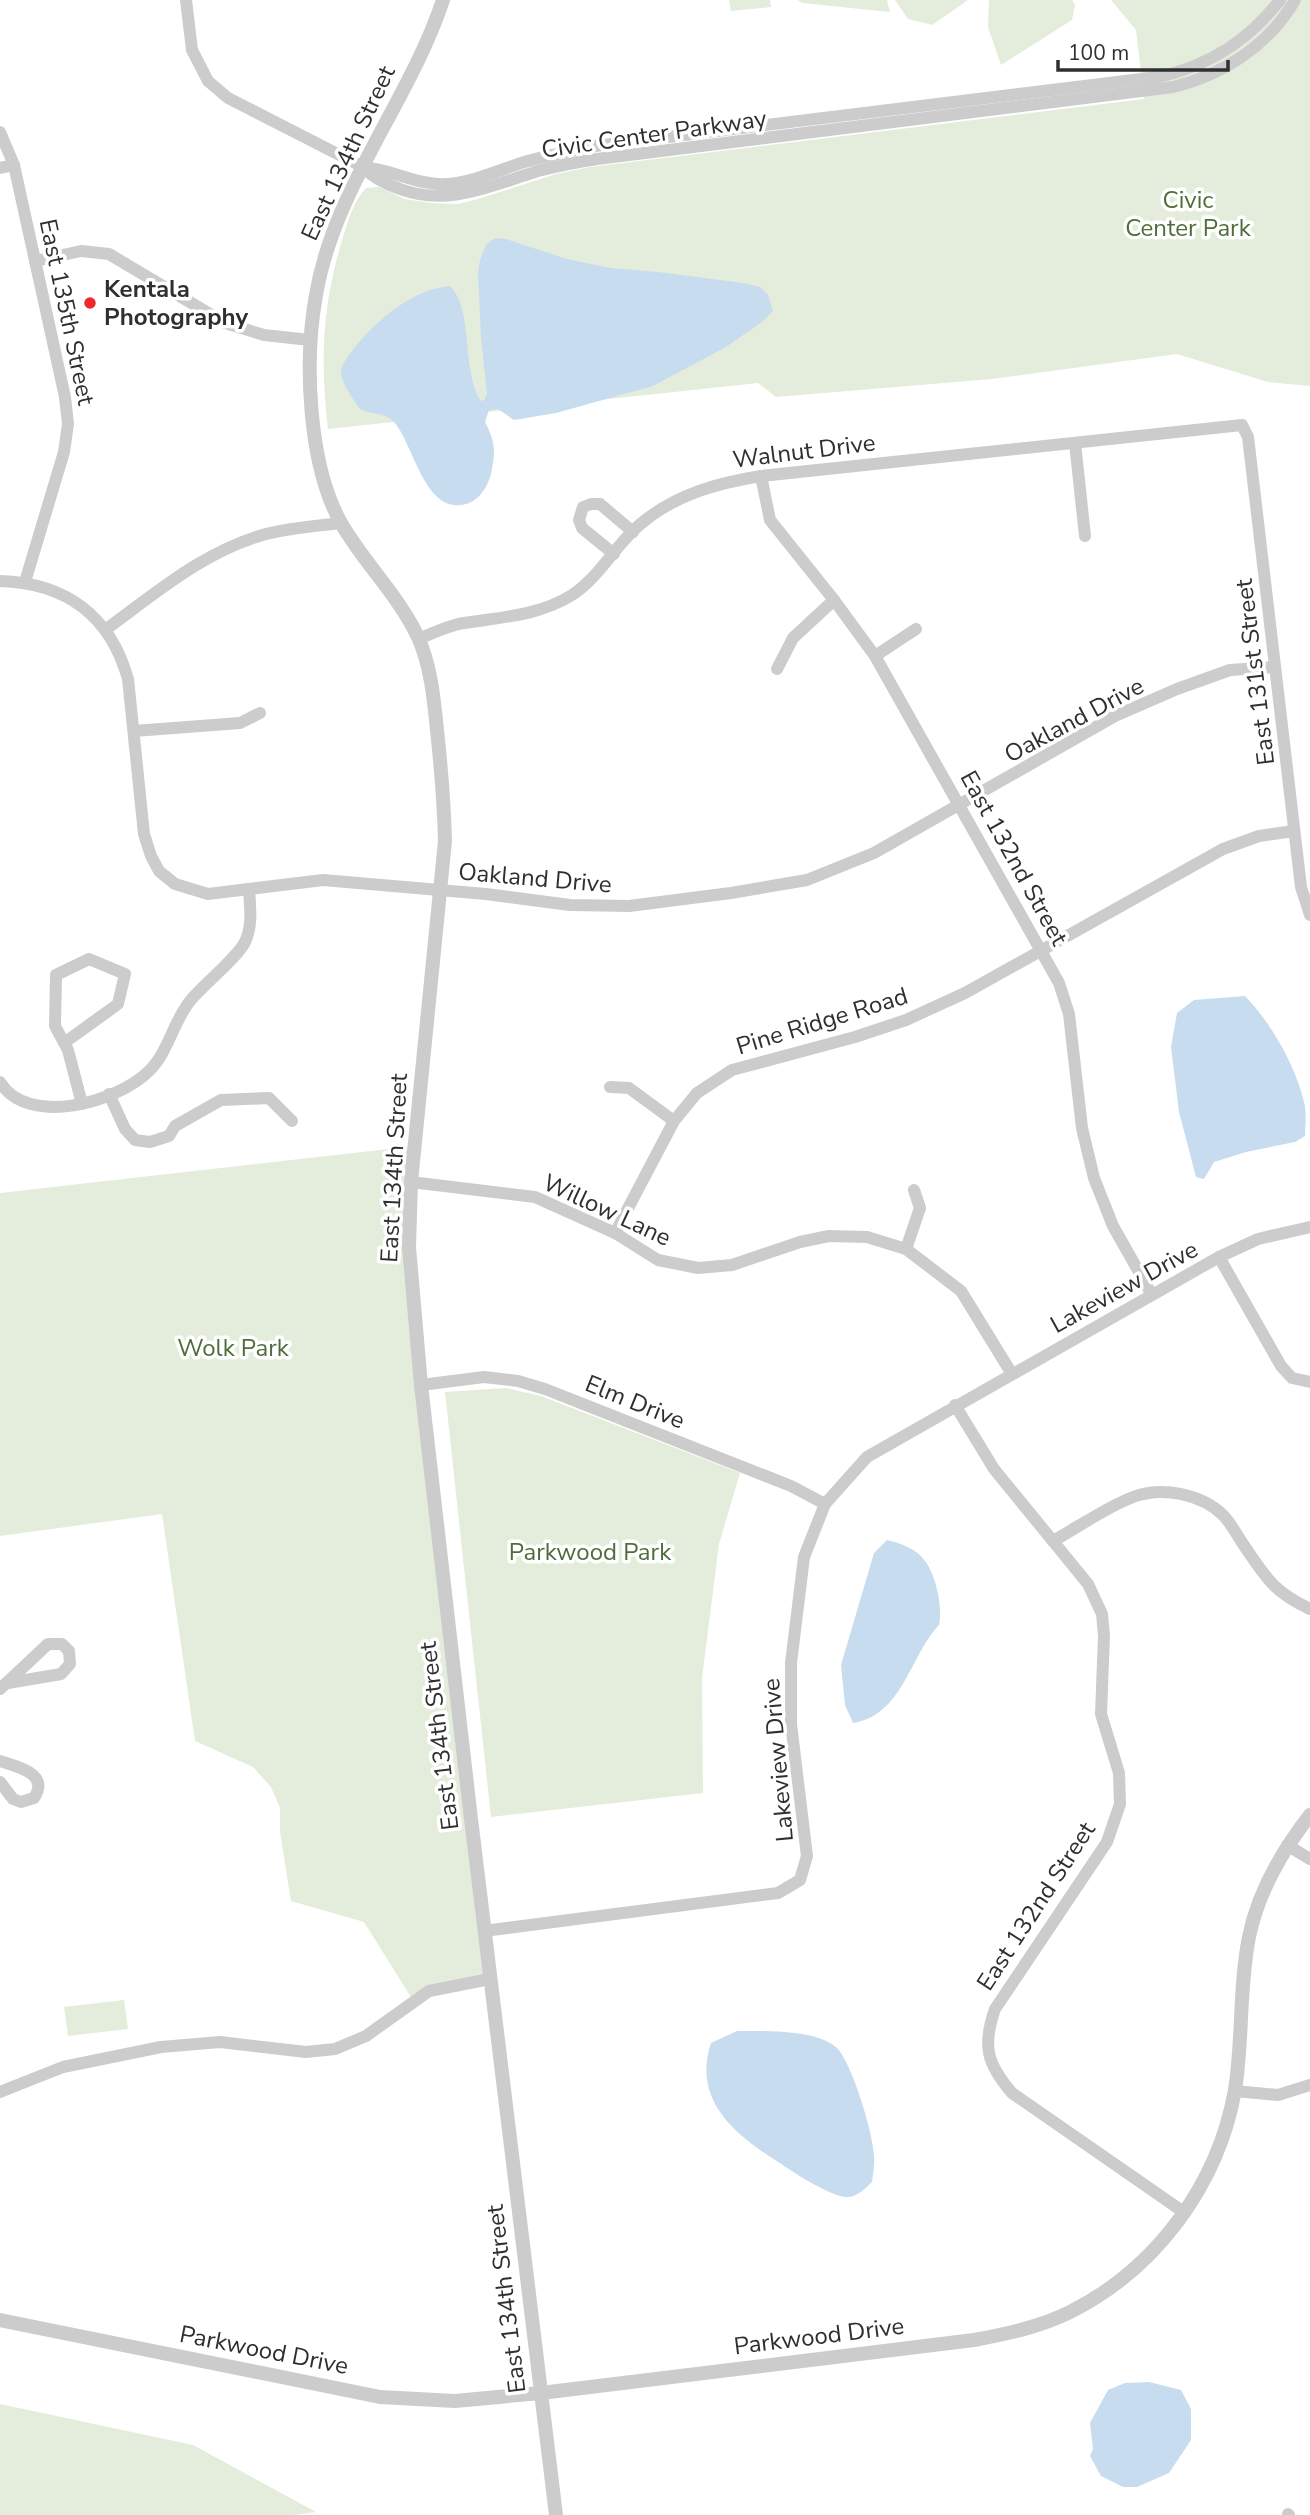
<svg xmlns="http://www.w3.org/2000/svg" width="1310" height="2515" font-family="'Nunito Sans',sans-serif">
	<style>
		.green { fill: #e4eddc }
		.water { fill: #c7dcee }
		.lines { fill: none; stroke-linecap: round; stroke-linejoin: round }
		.minor { stroke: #ccc; stroke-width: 12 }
		.tertiary { stroke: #ccc; stroke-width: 14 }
		.poi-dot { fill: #ee292b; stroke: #fff; stroke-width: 2.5 }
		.labels { text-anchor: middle; stroke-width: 7; stroke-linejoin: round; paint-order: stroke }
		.street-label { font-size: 24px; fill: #2f2f2f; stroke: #fff }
		.park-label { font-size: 24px; fill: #4f6d3a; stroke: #fff }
		.poi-label { font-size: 24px; font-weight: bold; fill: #2f2f2f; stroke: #fff; text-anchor: start }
	</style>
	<rect width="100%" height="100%" fill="#fff"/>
	<g class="green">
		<path d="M729,0H770L771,7L731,11Z"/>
		<path d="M798,0H887L890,12L802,3Z"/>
		<path d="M895,0H968L932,25L908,19Z"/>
		<path d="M989,0H1072L1075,5L1072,20L1001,65L988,27Z"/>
		<path d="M1111,0H1310V386L1268,382L1177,354L992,379L776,397L758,383L328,429C320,358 322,306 343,237C348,220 354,201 366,188L379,187L405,199L431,203L458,204L478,199L556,174L590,167L1144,99L1136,30Z"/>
		<path d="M415,1146L409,1247L490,1979L429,1991L414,2002L364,1922L291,1901L280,1832V1808L271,1787L253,1767L195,1741L162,1514L0,1536V1193Z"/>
		<path d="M506,1388L541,1396L740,1473L719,1544L702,1678L703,1793L491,1817L445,1392Z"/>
		<path d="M124,2000L128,2029L68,2036L64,2007Z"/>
		<path d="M0,2404L193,2445L316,2512L294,2515H0Z"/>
	</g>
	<g class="water">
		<path d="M495,238L506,239L567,259L611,268L658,272L743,283L760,287L768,295L773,311L762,322L726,347L653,386L556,413L514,420L498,409L489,410L485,422C494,440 496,448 492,469C490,482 482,498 469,503C425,519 414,444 394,422C385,412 372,415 360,409C353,399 340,382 341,370C343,362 348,357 352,351C374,322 412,289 450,286C474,309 461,372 481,401L484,400L487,394L481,338L478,272L480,260L486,245Z"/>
		<path d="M1245,996C1270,1021 1296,1067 1304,1102C1307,1113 1305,1125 1305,1136L1295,1142L1246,1152L1214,1162L1204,1179L1196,1177L1179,1112L1171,1047L1177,1013L1194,1000Z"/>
		<path d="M887,1540C900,1543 917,1549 925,1561C936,1575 943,1608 939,1625C909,1657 903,1715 853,1723L845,1705L841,1665L874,1553Z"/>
		<path d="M737,2031C763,2031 817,2029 837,2048C852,2063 873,2133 874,2155C875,2164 873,2173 872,2182C865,2189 856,2198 845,2197C833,2196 802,2178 792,2171C745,2141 690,2107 711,2043Z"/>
		<path d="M1149,2382L1181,2390L1191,2409V2440L1169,2473L1137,2487H1123L1101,2476L1090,2456L1093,2449L1090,2423L1108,2390L1125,2383Z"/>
	</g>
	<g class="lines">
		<g class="minor">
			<path d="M186,0L192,50L208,81L228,98L363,167C373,178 385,184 400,189C448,207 492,185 538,171C557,166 577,162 597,159L1173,87C1223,75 1269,45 1295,0"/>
			<path d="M0,132L14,165L65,397L68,424L64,452L25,582"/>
			<path d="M363,167C392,169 417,186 447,184C473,182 497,171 521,163C545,156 570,151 595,146L1158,77C1209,66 1248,41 1280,0"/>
			<path d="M0,168L14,165"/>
			<path d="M35,261L81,251L109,254L225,323L264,335L310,340"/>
			<path d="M1075,443L1085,536"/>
			<path d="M761,476L770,520L834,600L875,656L1059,983L1069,1014L1082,1128L1094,1178L1113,1226L1152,1295"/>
			<path d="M614,554L582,528L579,520L583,507L591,504H600L633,532"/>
			<path d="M0,581C65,583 110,615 128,679L144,834L151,856L159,871L175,884L208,894L323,880L486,894L570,905L629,906L731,893L807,880L874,853L1115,716L1177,689L1230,670L1275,667"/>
			<path d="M105,630C156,593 204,551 266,534C290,528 316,526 341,523"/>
			<path d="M419,639C433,633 449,625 464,623C502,617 538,616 572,595C601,576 616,543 643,522C677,494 718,483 761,476L1242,425L1248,437L1301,887L1310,915"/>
			<path d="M875,656L916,629"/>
			<path d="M777,669L793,638L834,600"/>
			<path d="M134,731L240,723L260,713"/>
			<path d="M64,1043L118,1004L125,974L89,959L56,975L55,1026L68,1050L82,1104"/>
			<path d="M0,1082C28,1128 118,1102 149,1071C169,1051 173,1022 190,1001C203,985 237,958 245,942C253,925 250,907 249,889"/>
			<path d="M610,1087L629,1088L674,1121"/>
			<path d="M109,1094L125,1129L135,1140L150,1142L169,1136L175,1126L221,1100L269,1098L292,1121"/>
			<path d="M411,1182L535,1197L615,1233L658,1260L698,1268L732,1265L800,1242L829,1236L867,1237L906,1249L961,1291L1012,1374"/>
			<path d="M615,1233L674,1121L697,1093L732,1070L855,1037L906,1020L965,993L1223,849L1259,836L1294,831"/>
			<path d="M906,1249L920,1208L914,1190"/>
			<path d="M1219,1257L1281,1366L1292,1378L1310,1382"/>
			<path d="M421,1385L484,1377L518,1381L545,1389L791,1486L825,1504"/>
			<path d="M955,1405L994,1469L1088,1584L1102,1614L1104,1636L1101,1714L1119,1773L1120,1804L1107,1842L995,2009C982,2046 987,2064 1012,2093L1185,2213"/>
			<path d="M1053,1541C1078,1527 1107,1507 1133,1497C1163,1486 1202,1494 1224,1516C1232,1525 1238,1537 1245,1547C1267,1579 1274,1592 1310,1609"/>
			<path d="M0,1689L48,1644H62L69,1651L70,1664L61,1674L8,1683"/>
			<path d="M0,1761C17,1767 50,1773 34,1798L21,1802L13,1799L0,1782"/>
			<path d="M1287,1845L1310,1859"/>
			<path d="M484,1931L778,1893L800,1880L807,1856L791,1724V1663L804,1557L825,1504L867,1457L1219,1257L1258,1239L1310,1227"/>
			<path d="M1235,2091L1278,2095L1310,2085"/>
			<path d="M0,2092L63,2067L161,2047L220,2042L306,2052L335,2049L366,2036L429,1991L490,1979"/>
			<path d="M1288,2514L1289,2515"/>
		</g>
		<g class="tertiary">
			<path d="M443,0C409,102 334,188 316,295C304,361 308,464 341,523C364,563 398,595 418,637C431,666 434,700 437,730C441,767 444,804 445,841L411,1182L409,1247L421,1385L471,1819L556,2515"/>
			<path d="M0,2320L380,2397L455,2401L541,2393L974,2340C1006,2334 1040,2327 1070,2312C1156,2269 1218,2185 1235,2090C1243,2040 1239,1987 1249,1937C1258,1892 1282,1851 1310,1815"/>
		</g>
	</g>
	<circle class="poi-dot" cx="90" cy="303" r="7"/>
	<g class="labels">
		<g class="street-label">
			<text transform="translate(654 134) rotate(-8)" y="8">Civic Center Parkway</text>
			<text transform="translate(348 153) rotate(-65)" y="8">East 134th Street</text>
			<text transform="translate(67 312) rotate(78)" y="8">East 135th Street</text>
			<text transform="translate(804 451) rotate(-7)" y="8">Walnut Drive</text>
			<text transform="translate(1255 672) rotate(-97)" y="8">East 131st Street</text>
			<text transform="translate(1074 720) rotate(-28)" y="8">Oakland Drive</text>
			<text transform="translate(1014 858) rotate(61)" y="8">East 132nd Street</text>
			<text transform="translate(535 878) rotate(5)" y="8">Oakland Drive</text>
			<text transform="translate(822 1021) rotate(-17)" y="8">Pine Ridge Road</text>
			<text transform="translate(394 1168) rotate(-87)" y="8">East 134th Street</text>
			<text transform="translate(607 1210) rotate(25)" y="8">Willow Lane</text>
			<text transform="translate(1124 1287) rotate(-29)" y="8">Lakeview Drive</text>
			<text transform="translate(635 1402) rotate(22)" y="8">Elm Drive</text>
			<text transform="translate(439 1736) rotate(-97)" y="8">East 134th Street</text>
			<text transform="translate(778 1760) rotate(-95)" y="8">Lakeview Drive</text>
			<text transform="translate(1036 1906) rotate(-57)" y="8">East 132nd Street</text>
			<text transform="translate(506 2299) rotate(-97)" y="8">East 134th Street</text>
			<text transform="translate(819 2336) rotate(-7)" y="8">Parkwood Drive</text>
			<text transform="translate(264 2350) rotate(11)" y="8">Parkwood Drive</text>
		</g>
		<g class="park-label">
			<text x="1188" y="208">Civic<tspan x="1188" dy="28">Center Park</tspan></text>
			<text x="233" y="1356">Wolk Park</text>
			<text x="590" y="1560">Parkwood Park</text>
		</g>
		<g class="poi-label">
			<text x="104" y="297">Kentala<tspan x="104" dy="28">Photography</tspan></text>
		</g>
	</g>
	<path d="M1058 60v10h170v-10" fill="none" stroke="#2f2f2f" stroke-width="3.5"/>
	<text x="1068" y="60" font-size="21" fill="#2f2f2f" stroke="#ffffff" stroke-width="5" paint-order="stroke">100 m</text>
</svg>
